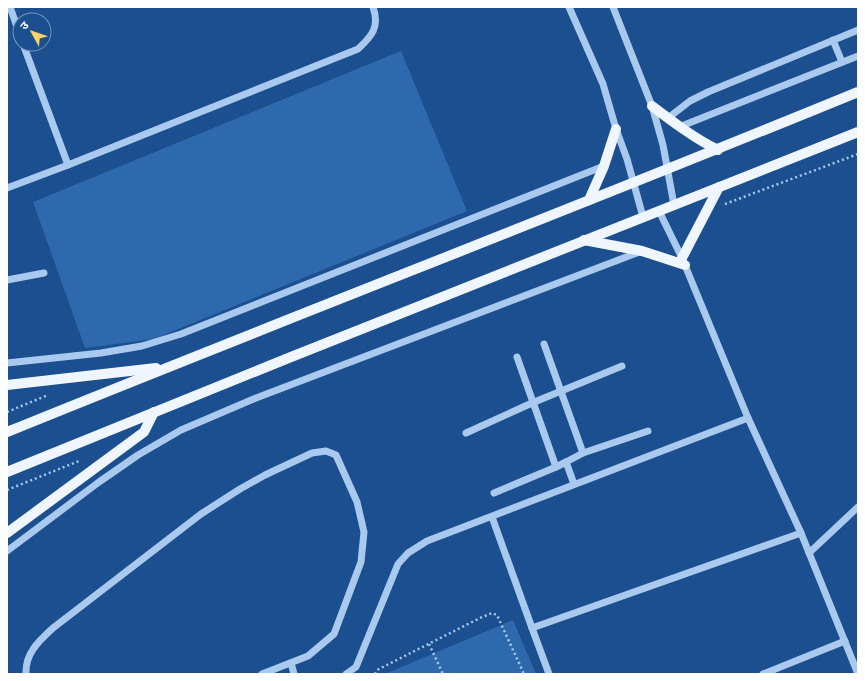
<svg xmlns="http://www.w3.org/2000/svg" width="865" height="681" font-family="'Public Sans','Noto Sans Devanagari',sans-serif">
	<style>
		.green { fill: #2e69ad }
		.lines { fill: none; stroke-linecap: round; stroke-linejoin: round }
		.path { stroke: #a9c9ee; stroke-width: 2.5; stroke-dasharray: 2 3; stroke-linecap: butt }
		.minor { stroke: #a9c9ee; stroke-width: 7 }
		.major { stroke: #f0f6ff; stroke-width: 10 }
	</style>
	<rect width="100%" height="100%" fill="#1b4f8f"/>
	<g class="green">
		<path d="M401,51L467,211L154,339L85,348L33,202Z"/>
		<path d="M513,620L536,674H385Z"/>
	</g>
	<g class="lines">
		<g class="path">
			<path d="M725,204L858,154"/>
			<path d="M7,412L48,395"/>
			<path d="M7,490L79,461"/>
			<path d="M429,644L443,674"/>
			<path d="M375,674L377,670L480,618L492,613L497,615L524,674"/>
		</g>
		<g class="minor">
			<path d="M10,7L20,35"/>
			<path d="M569,7L603,84L616,129L627,159L643,217"/>
			<path d="M613,7L652,106L663,145L674,205"/>
			<path d="M833,40L842,62"/>
			<path d="M23,44L68,165"/>
			<path d="M668,118L690,101L708,92L858,30"/>
			<path d="M679,127L858,56"/>
			<path d="M7,188L68,165L358,49C372,36 380,27 373,7"/>
			<path d="M659,211L682,258L748,418L801,533L858,674"/>
			<path d="M7,280L44,273"/>
			<path d="M544,344L583,453"/>
			<path d="M517,357L556,467L566,462L574,484"/>
			<path d="M7,363L101,353L142,346L181,334L604,166"/>
			<path d="M466,433L532,403L622,366"/>
			<path d="M566,462L583,453L648,431"/>
			<path d="M494,493L556,467"/>
			<path d="M492,517L532,628"/>
			<path d="M7,551L99,482L138,455L181,430L256,398L642,251"/>
			<path d="M809,553L858,507"/>
			<path d="M291,663L294,674"/>
			<path d="M26,674C25,653 39,641 53,628L201,514L240,489L265,475L312,453L326,451L336,455L357,502L364,532L361,562L334,634L308,656L262,674"/>
			<path d="M346,674L356,667L398,564L408,553L427,541L748,418"/>
			<path d="M549,674L532,628L801,533"/>
			<path d="M763,674L845,641"/>
		</g>
		<g class="major">
			<path d="M652,106C673,122 694,138 718,150"/>
			<path d="M589,200L604,166L616,129"/>
			<path d="M584,240L642,251L685,265"/>
			<path d="M682,258L719,187"/>
			<path d="M7,385L156,368"/>
			<path d="M7,432C290,317 575,208 858,92"/>
			<path d="M7,472L291,357L858,132"/>
			<path d="M7,533L144,432L154,412"/>
		</g>
	</g>
	<rect width="865" height="681" fill="none" stroke="#ffffff" stroke-width="16"/>
	<g transform="translate(32 32) rotate(310)"><circle r="19" fill="#1b4f8f" stroke="#7695bc"/>
	<path d="M0-3L7 15L0 10L-7 15Z" fill="#ffd166"/>
	<text y="-6" font-size="11" font-weight="bold" text-anchor="middle" fill="#ffffff">उ</text>
	</g>
</svg>
